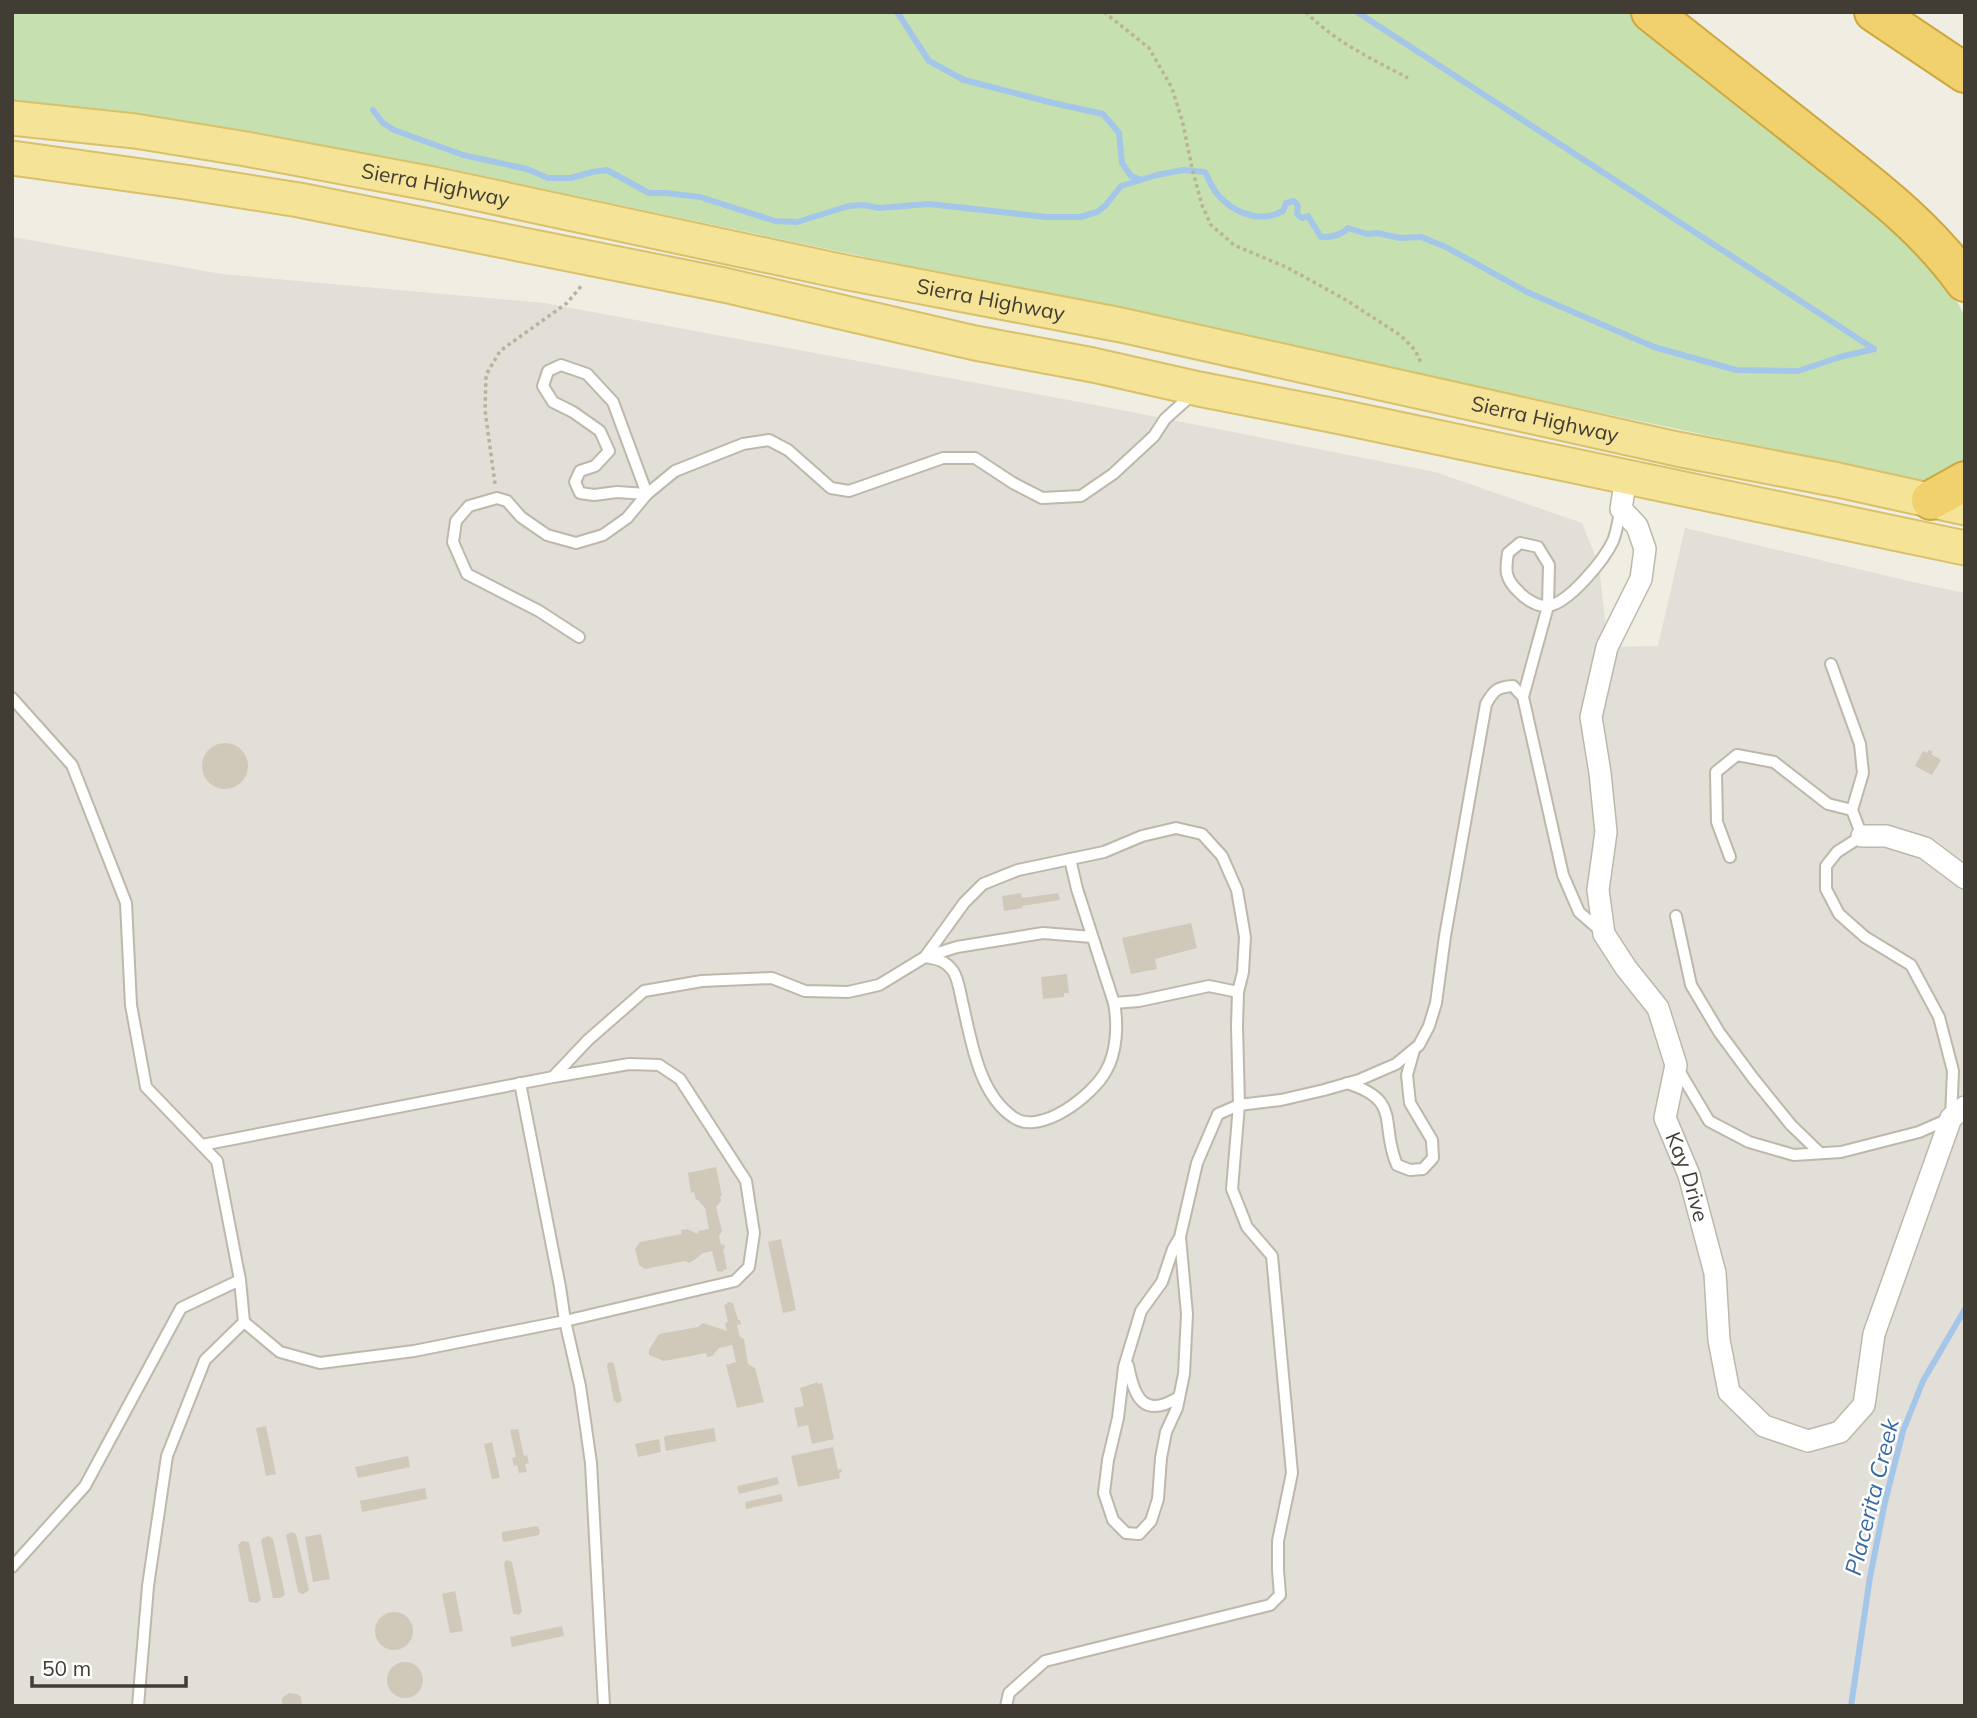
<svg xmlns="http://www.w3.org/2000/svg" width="1977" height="1718" font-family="Mulish,sans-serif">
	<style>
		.industrial { fill: #e2ded8 }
		.green { fill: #c6e1af }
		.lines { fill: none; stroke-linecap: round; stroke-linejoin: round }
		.stream { stroke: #a4c6e8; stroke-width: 6 }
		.building { fill: #d0c9ba }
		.service-casing { stroke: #bdb8aa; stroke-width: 14 }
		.minor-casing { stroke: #bdb8aa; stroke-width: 24 }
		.primary-casing { stroke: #d8c169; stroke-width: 37 }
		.motorway-casing { stroke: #cea73f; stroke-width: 42 }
		.path { stroke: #bbb299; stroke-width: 3.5; stroke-dasharray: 3.5 3.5; stroke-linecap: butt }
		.service { stroke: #fff; stroke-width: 10 }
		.minor { stroke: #fff; stroke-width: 21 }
		.primary { stroke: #f5e397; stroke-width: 33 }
		.motorway { stroke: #f0d16e; stroke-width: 38 }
		.labels { text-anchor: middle; stroke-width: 5; stroke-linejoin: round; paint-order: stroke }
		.street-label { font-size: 21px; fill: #413d34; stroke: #fff }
		.water-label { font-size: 23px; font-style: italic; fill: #386ba2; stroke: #fff }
	</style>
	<rect width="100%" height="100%" fill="#f0ede3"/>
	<path class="industrial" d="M12,237L222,274L544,303L1106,407L1435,472L1582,523L1599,566L1608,647L1658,646L1685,528L1913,582L1965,593V1706H12Z"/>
	<path class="green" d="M12,12H1630L1884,215L1941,273L1965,316V467L1928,482L454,170L12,101Z"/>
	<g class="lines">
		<g class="stream">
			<path d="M897,12L929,61L964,80L1053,103L1103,114L1119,133L1122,163L1131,176L1139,179"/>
			<path d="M1357,12L1874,349"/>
			<path d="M373,110L383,123L394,130L463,155L527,169L548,178H571L592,172L607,170L649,193H666L700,197L775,221L797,222L849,206L864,205L879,208L929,204L1046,217H1080L1097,212L1105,206L1121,186L1157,175L1183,170L1205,172C1209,180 1213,190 1219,196C1235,214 1261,223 1283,211L1286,203L1294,201L1298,206L1297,214L1302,218L1308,216L1321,237C1331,237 1341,236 1348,228L1367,234L1377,233L1400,238L1421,237L1446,247L1527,292L1654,347L1736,370L1798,371L1840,357L1874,349"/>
			<path d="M1851,1706L1870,1577L1885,1502L1903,1431L1923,1381L1965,1309"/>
		</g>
	</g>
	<g class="building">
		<circle cx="225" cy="766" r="23"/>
		<path d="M1929,750L1933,752L1931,754L1941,760L1932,775L1915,766L1923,751L1927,753Z"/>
		<path d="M1021,893L1022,898L1058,893L1060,900L1022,906L1023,908L1004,911L1002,896Z"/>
		<path d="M1191,923L1197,948L1155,959L1157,969L1131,974L1122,938Z"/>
		<path d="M1067,974L1069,993H1064V997L1043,999L1041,977Z"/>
		<path d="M716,1167L722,1196H720L721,1201L716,1207L722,1231L719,1236L721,1245L724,1244L725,1248L723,1249L727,1269L723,1270V1272L717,1271L712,1251L703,1253L693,1261L689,1263L685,1261L645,1269L639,1265L635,1249L640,1242L682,1234L681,1230L687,1229L698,1234V1231L709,1229L705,1208L698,1200H696L694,1192L691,1193L688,1173Z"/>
		<path d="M781,1239L796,1310L783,1313L768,1242Z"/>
		<path d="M727,1302L733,1303L738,1320H740L741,1324L737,1325L740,1337L744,1339L748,1364L755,1368L764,1402L737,1408L726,1365L736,1362L732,1345L719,1348L712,1356L707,1357L706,1353L664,1361L649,1355V1350L659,1334L698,1327L703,1323L727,1331L725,1323L728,1322L724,1305L727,1304Z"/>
		<path d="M612,1362L614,1364L622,1401L618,1403L614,1401L607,1366L608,1363Z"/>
		<path d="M818,1382V1384L822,1383L834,1439L812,1444L808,1425L798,1427L794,1408L804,1406L800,1388Z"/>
		<path d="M266,1426L276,1474L266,1476L256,1428Z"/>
		<path d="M714,1428L716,1441L666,1451L664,1438L665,1436Z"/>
		<path d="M518,1429L524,1456L527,1455L529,1463L525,1464L527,1472L519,1473L517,1465L514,1466L512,1458L516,1457L510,1430Z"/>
		<path d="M659,1439L661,1452L638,1457L635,1444Z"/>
		<path d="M492,1442L500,1478L492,1479L484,1444Z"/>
		<path d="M833,1447L838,1470L841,1469L842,1472L839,1473L840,1478L798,1487L791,1456Z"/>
		<path d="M408,1456L410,1467L358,1478L355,1467Z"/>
		<path d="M777,1477L779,1484L739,1494L737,1486Z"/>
		<path d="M425,1488L427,1499L362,1512L360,1501Z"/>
		<path d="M781,1494L783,1501L746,1509L745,1502Z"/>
		<path d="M537,1526L540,1530L539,1535L504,1542L502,1539V1532Z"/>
		<path d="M291,1532L296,1534L309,1590L303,1594L298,1592L286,1535Z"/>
		<path d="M321,1534L330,1579L313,1582L305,1537Z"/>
		<path d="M269,1536L273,1539L285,1595L280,1598H273L261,1541L263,1538Z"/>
		<path d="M242,1541L249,1542L261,1600L257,1603L249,1602L238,1545Z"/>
		<path d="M506,1560L512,1562L522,1611L519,1615L513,1614L504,1564Z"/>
		<path d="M455,1591L463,1631L450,1633L442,1594Z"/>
		<circle cx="394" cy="1631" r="19"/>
		<path d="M562,1626L564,1636L512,1647L510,1637Z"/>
		<circle cx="405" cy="1680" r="18"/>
		<path d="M289,1693L297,1694L301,1697L302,1706H282V1698Z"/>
	</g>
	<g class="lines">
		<defs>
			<g id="service">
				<path d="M561,365L587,374L613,402L647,494L617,492L594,495L580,493L575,482L580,471L595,466L609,451L600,431L573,412L553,402L543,386L548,371Z"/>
				<path d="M579,637L539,611L467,574L453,542L456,521L469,506L497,498L507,501L521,517L547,535L576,543L603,535L627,518L647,494L675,471L743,444L769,440L788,450L831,488L849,491L943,458H975L1013,483L1042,498L1081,496L1113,474L1154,436L1165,419L1194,393"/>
				<path d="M1831,664L1860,744L1863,773L1852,810"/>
				<path d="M1523,697L1548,606L1549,565L1538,547L1520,543L1508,553C1505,571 1505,579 1519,592C1525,599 1538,607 1548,606C1569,603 1604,560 1613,541C1617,531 1618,520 1621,509"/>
				<path d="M12,698L72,765L126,903L131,1005L146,1087L217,1161L240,1280"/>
				<path d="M1676,916L1691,985L1719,1032L1753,1078L1791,1125L1820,1153"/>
				<path d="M928,956L957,947L1043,933L1092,937"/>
				<path d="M925,957C937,959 945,960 953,971C958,978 960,992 962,1001C971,1039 978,1093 1013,1117C1040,1137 1093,1095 1106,1071C1117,1052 1118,1024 1114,1003L1077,889L1070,859"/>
				<path d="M1114,1003L1139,1001L1209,986L1238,992"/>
				<path d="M1677,1067L1709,1121L1749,1142L1794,1155L1841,1152L1919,1132L1951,1118L1953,1071L1939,1017L1911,965L1865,937L1839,914L1826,889V866L1837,852L1862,836L1852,810L1828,804L1774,762L1737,755L1716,772L1717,822L1730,857"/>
				<path d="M553,1077L629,1064L659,1065L680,1079L746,1181L754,1233L749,1267L735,1281L565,1321L580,1386L591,1463L604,1706"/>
				<path d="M1347,1083C1403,1101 1379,1123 1397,1165L1410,1170L1423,1169L1433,1158L1432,1140L1410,1103L1407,1075L1414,1050"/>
				<path d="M202,1145L553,1077L588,1040L644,991L702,981L772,978L805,991L848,992L879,985L925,957L964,903L983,884L1018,870L1104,852L1142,836L1176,828L1202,834L1222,856L1237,890L1245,937L1243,972L1238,992L1237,1026L1239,1105L1232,1189L1247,1227L1272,1256L1292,1473L1278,1541V1570L1280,1595L1270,1605L1045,1661L1009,1693L1006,1706"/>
				<path d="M1180,1237L1173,1249L1162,1282L1141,1311L1124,1367L1118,1418L1108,1460L1104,1493L1113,1520L1126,1533L1139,1534L1151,1521L1158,1499L1161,1458L1166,1432L1177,1408L1184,1374L1187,1314L1180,1237L1197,1163L1218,1114L1239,1105L1281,1100L1324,1090L1359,1080L1396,1064L1419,1045L1429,1026L1436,1003L1445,936L1486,704C1494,690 1497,687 1513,686L1523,697L1563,875L1579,912L1602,932"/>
				<path d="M244,1322L280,1352L320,1363L414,1351L565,1321L560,1287L520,1083"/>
				<path d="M1128,1365C1134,1398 1144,1419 1179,1397"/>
				<path d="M12,1567L85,1486L181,1308L240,1280L244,1322L205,1360L167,1456L148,1586L138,1706"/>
			</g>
			<g id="minor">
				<path id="s1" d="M1626,477L1621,509L1637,526L1645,549L1641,579L1607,647L1591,717L1600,773L1606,832L1598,890L1604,934L1626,968L1658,1008L1676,1065L1665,1118L1689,1175L1715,1273L1719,1340L1729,1392L1764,1426L1808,1441L1840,1432L1864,1405L1874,1334L1951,1118L1965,1107"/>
				<path d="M1862,836H1886L1925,848L1965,878"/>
			</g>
			<g id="primary">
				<path id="s2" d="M12,118L135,131L246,149L433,184L849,273L1121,325L1677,449L1838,480L1965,508"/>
				<path d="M12,158L185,182L299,200L724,285L975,343L1093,365L1199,389L1346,418L1965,548"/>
			</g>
			<g id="motorway">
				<path d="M1651,12C1707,56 1762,100 1818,144C1871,186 1925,226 1965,282"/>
				<path d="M1874,12L1965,73"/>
				<path d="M1931,500L1965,481"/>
			</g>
		</defs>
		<use href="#service" class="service-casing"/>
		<use href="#minor" class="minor-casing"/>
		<use href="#primary" class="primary-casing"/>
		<use href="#motorway" class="motorway-casing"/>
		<g class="path">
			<path d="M1104,12L1149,48L1172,88L1183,124L1192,168L1202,205L1211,225L1234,245L1288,268L1346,300L1400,335L1415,350L1422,365"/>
			<path d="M1306,12C1335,42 1372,59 1408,78"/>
			<path d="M495,484L485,410L486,375L500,351L567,303L583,284"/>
		</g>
		<use href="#service" class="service"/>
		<use href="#minor" class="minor"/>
		<use href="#primary" class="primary"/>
		<use href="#motorway" class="motorway"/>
	</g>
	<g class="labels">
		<g class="street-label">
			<text dy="7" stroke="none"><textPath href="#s2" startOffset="429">Sierra Highway</textPath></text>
			<text dy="7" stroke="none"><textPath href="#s2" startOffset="996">Sierra Highway</textPath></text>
			<text dy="7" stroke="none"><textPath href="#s2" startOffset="1563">Sierra Highway</textPath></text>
			<text dy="7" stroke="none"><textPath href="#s1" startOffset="746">Kay Drive</textPath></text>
		</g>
		<g class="water-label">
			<text transform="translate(1872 1497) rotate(-76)" y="8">Placerita Creek</text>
		</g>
	</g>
	<rect width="1977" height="1718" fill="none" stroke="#413d34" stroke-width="28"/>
	<path d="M32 1676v10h154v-10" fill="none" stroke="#413d34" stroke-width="3.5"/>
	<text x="42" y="1676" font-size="21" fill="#413d34" stroke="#ffffff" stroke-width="5" paint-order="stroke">50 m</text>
</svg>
